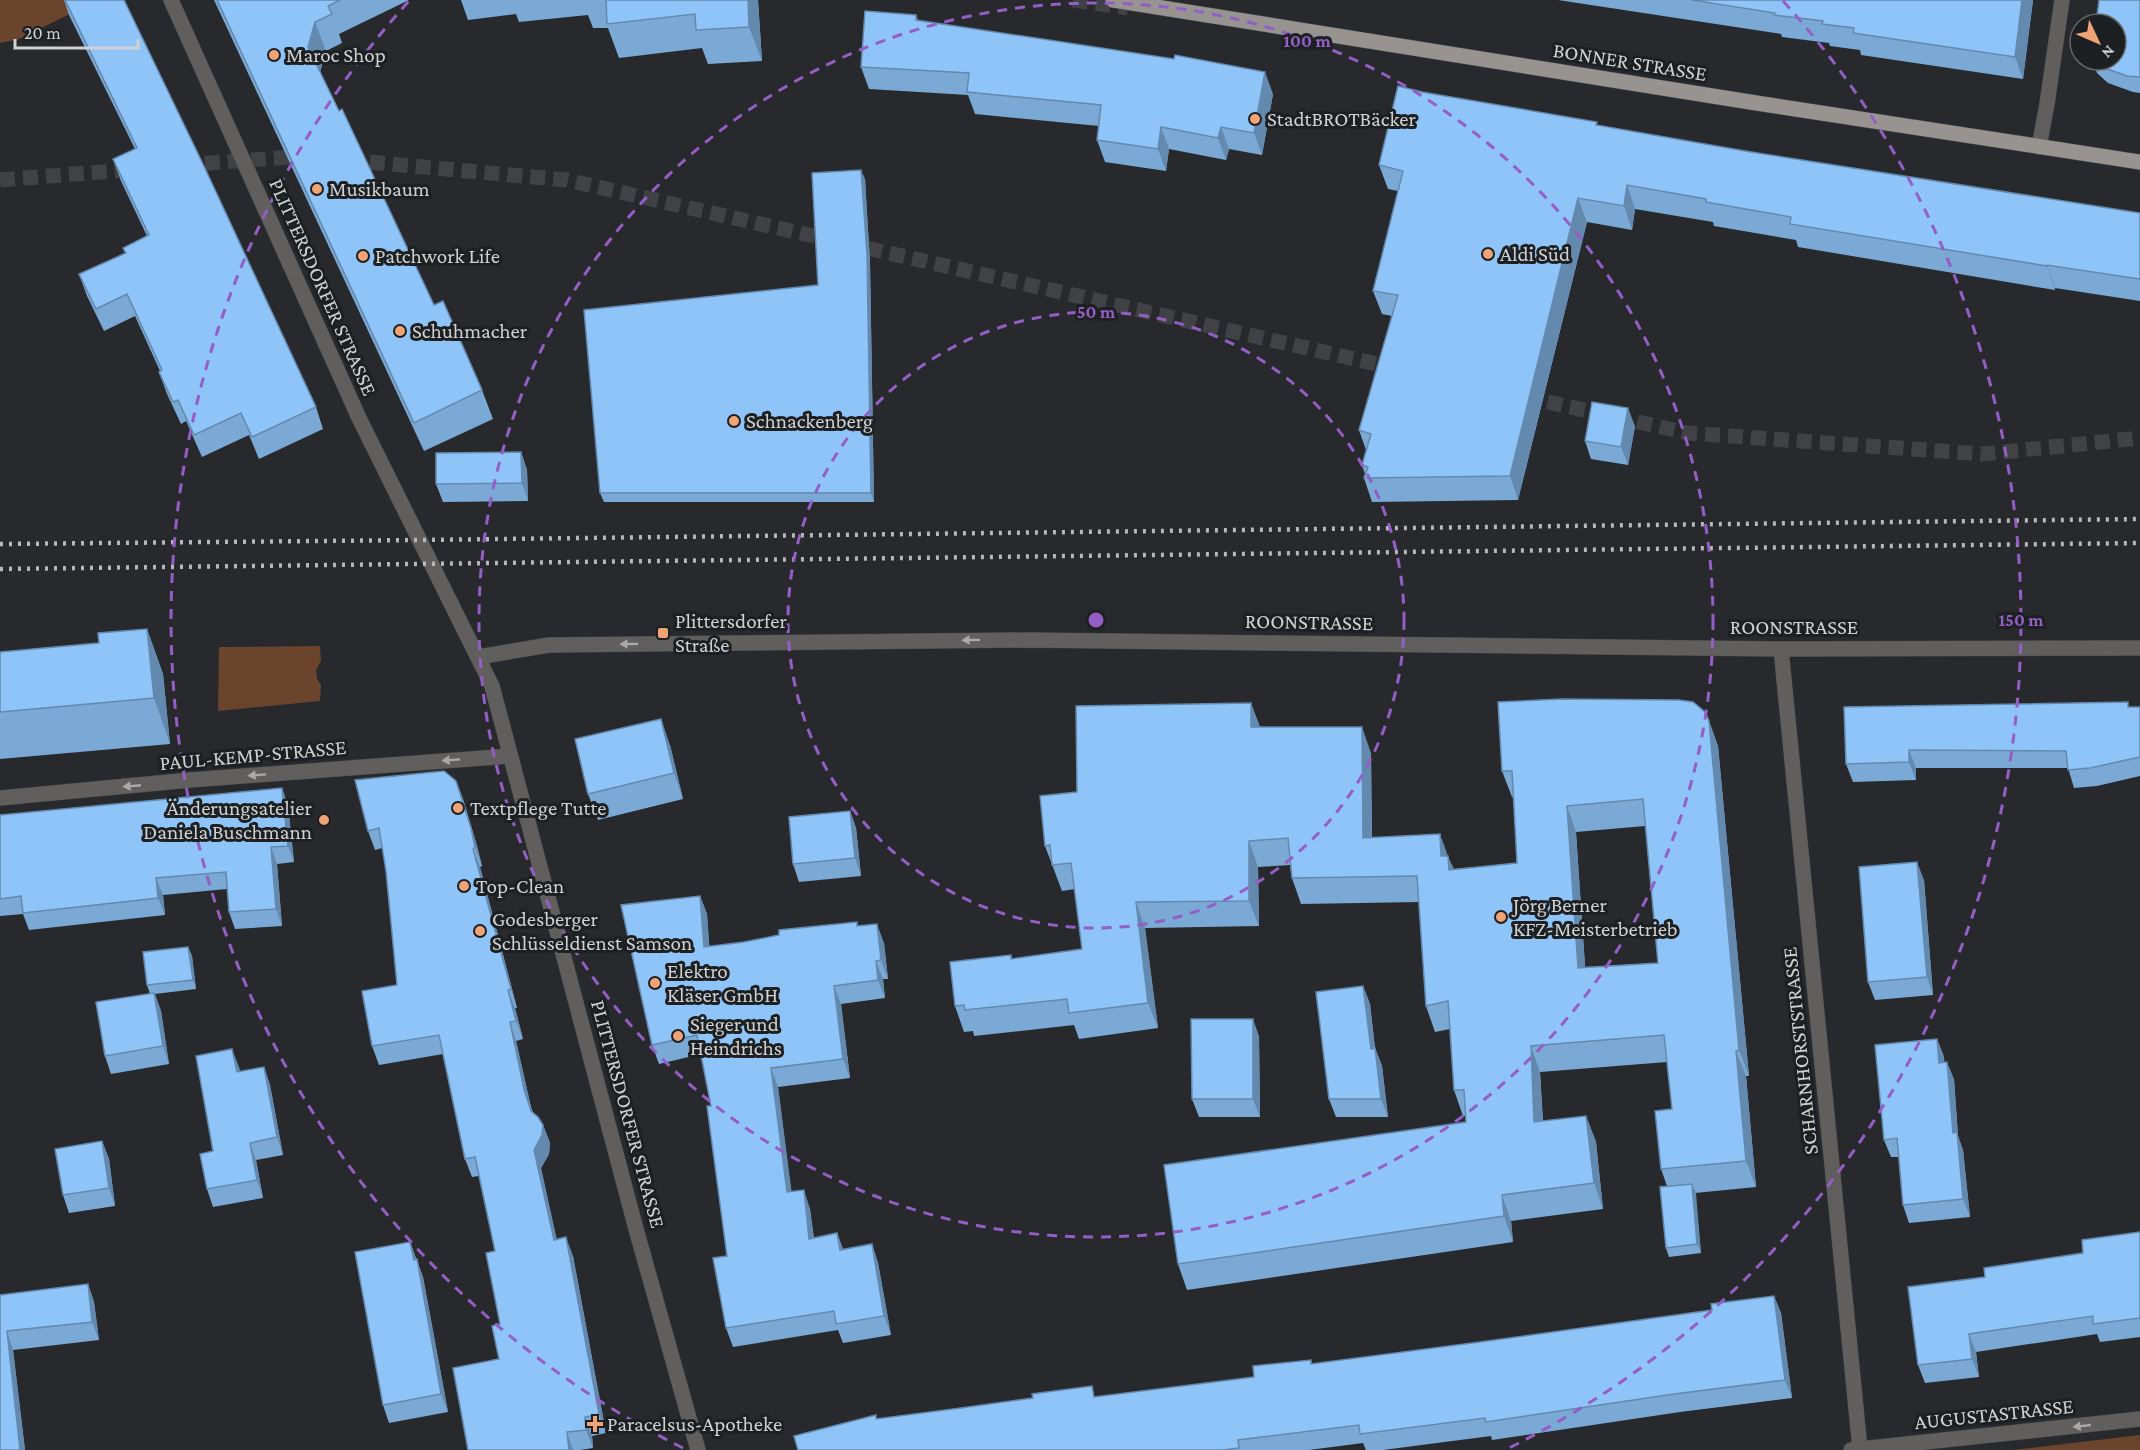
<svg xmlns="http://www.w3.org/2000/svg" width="2140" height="1450" font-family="'Crimson Pro',serif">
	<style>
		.green { fill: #6b442d }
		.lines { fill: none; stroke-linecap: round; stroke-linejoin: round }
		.major-tunnel { stroke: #404245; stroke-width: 15; stroke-dasharray: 15 8; stroke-linecap: butt }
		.minor-casing { stroke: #424447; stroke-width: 16 }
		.major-casing { stroke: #424447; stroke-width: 16 }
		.minor { stroke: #605f5e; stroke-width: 15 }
		.major { stroke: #979391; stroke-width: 15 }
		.rail { stroke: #b7b8ba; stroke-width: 4.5; stroke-dasharray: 3 6; stroke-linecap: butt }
		.wall { fill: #7ba9d5; fill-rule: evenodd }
		.shaded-wall { fill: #6489ae }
		.building { fill: #8fc4f8; stroke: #6489ae; stroke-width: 1.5; fill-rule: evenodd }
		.oneway { fill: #a9a9aa }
		.ring { fill: none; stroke: #945ec5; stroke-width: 3; stroke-dasharray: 10 8 }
		.poi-dot { fill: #efa376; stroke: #1d2022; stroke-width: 2 }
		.labels { text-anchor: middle; stroke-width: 6; stroke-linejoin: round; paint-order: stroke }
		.poi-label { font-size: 21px; fill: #d0d1d3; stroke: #1d2022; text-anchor: start }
		.street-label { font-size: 21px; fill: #d0d1d3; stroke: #1d2022 }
		.centre { fill: #945ec5; stroke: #1d2022; stroke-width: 3 }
		.ring-label { font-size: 18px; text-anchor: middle; font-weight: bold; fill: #945ec5; stroke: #1d2022; stroke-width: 6; stroke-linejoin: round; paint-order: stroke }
	</style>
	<rect width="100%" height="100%" fill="#27292c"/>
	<g class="green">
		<path d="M0,0H98L19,39L0,43Z"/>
		<path d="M320,646L321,661L316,670L317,679L321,685L320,701L218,711L219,647Z"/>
		<path d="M2140,1435V1450H2013Z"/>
	</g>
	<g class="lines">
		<g class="major-tunnel">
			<path d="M1073,0L1128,8"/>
			<path d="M347,160L567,180L1399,369"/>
			<path d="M182,165L305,156"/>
			<path d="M0,180L138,169"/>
			<path d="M1525,397L1688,433L1983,454L2140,438"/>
		</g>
		<defs>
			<g id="minor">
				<path d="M171,0L359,418L492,686L636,1229L698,1450"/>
				<path d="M2039,147L2047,104L2062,0"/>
				<path d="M1781,649L1860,1449"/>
				<path d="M478,657L549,645L1029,640L1781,649L2140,648"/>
				<path d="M0,798L190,780L510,756"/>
				<path d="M1851,1450L2140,1419"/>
			</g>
			<path id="major" d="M1113,0L1750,102L2140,162"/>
		</defs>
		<use href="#minor" class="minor-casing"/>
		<use href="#major" class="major-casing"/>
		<use href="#minor" class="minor"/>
		<use href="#major" class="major"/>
		<g class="rail">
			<path d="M0,544L420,540L2140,519"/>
			<path d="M0,569L2140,543"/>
		</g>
	</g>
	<g class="wall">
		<path d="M64,0H124L316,407L323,429L259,459L249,435L202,457L186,421L181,424L167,394L159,372L160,371L135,316L104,331L87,296L79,274L125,253L123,248L147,236L121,181L113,159L135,149L69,15Z"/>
		<path d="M214,0H409L339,34L342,43L326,51L320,72L434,305L482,390L493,419L424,451Z"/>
		<path d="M461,0H758L762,61L708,64L702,48L619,58L608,28H593L588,15L519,22L516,14L468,20Z"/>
		<path d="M1558,0H2033L2023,79L1861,55L1860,50L1830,46L1829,43L1782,37L1781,34Z"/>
		<path d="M2140,0V93L2133,92L2108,83L2097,73L2093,60H2116Z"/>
		<path d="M916,15L918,20L1273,94L1262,155L1229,149L1226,160L1169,149L1166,171L1105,162L1097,140L1099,126L975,114L968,95L869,89L861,67Z"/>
		<path d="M1422,92L1598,125L1751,152L2140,213V301L2055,288V290L1798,247L1796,240L1714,226L1713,222L1635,209L1632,230L1587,222L1518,500L1372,502L1364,478L1365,474L1362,465L1366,450L1359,430L1392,316L1382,314L1373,291L1398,191L1388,189L1379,165Z"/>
		<path d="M865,179L870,263L874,502H604L600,493L818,285Z"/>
		<path d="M1635,426L1628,465L1591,459L1585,441Z"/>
		<path d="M521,452L527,470L528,501L443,502L436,484Z"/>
		<path d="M147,629L163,674L170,744L0,759V652L99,643Z"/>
		<path d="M1844,707H2140V776L2097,786L2074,788L2068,768H1916V780L1853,782L1846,764Z"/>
		<path d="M1709,721L1718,746L1749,1076H1746L1756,1187L1695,1193L1701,1253L1669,1257L1666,1248L1667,1186L1661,1169L1672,1109L1667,1062L1540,1072L1543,1121L1586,1116L1596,1142L1603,1209L1511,1221L1513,1242L1187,1290L1178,1264L1466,1122V1116H1463L1454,1090L1450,1029L1435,1032L1426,1006L1419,902L1301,904L1292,878L1290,865L1258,867L1259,926L1145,928L1158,1028L1079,1039L1074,1025L974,1036L973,1031L964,1032L955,1006L1011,955L1012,959L1082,949L1075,889L1062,891L1045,846L1077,792L1260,727L1371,753L1372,837L1447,856L1454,869L1517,863L1514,797H1512L1502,771ZM1645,826L1658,963L1585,967L1576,832Z"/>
		<path d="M670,745L683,799L598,820L588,794Z"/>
		<path d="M456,781L463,799L477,846L482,866L480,867L517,1008H515L523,1039L516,1041L531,1107L533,1113L543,1125L550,1143L549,1154L541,1168L556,1239L573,1256L606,1433L592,1436L593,1448L580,1450H468L499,1359L500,1324L495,1251L479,1176L472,1177L465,1159L443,1054L379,1065L372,1046L397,985L386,871L382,848L375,850L368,831Z"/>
		<path d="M282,788L288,805L294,862L277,864L282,926L235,929L229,912L227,889L163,895L165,915L29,930L23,914L0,916V815Z"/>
		<path d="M850,811L856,828L861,876L799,882L793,864Z"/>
		<path d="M1924,880L1933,995L1875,1000L1868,982Z"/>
		<path d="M700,896L707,914L709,946L744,942L857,922L858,926L884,943L888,979H883L885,998L841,1004L850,1078L778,1087L791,1191L810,1209L814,1238L837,1233L843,1249L872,1244L878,1263L891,1335L843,1343L838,1330L733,1347L726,1328L727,1256L711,1106L701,1054L659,1064L652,1045Z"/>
		<path d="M188,947L192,956L196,989L155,994L161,1011L169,1064L111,1074L105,1056L150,994L147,985Z"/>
		<path d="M1363,986L1370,1004L1375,1048L1382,1066L1388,1117H1336L1329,1099Z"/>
		<path d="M1259,1036L1260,1117H1199L1192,1099Z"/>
		<path d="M1937,1039L1944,1057V1062L1954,1079L1958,1136L1963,1150L1970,1217L1909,1223L1903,1205L1899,1157H1891L1884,1140Z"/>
		<path d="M239,1067L240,1072L264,1067L270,1085L283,1155L256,1160L263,1198L213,1207L207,1189L213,1151Z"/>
		<path d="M102,1141L109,1159L115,1206L69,1213L63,1195Z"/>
		<path d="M2140,1232V1337L2100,1342L2097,1334L1976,1352L1979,1377L1925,1383L1918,1365L1985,1277L2083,1253Z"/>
		<path d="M410,1242L423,1277L448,1412L389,1423L383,1405Z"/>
		<path d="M88,1284L94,1302L99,1340L13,1350L25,1450H0V1295Z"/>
		<path d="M1774,1296L1781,1313L1792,1398L1680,1412L1492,1440L1491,1436L1383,1450H1366L1363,1443L1309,1450H798L877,1419L1033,1398L1096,1397L1254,1377L1311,1360L1312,1364L1480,1342L1712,1310Z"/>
	</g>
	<g class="shaded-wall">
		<path d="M748,0H758L762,61L749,27Z"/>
		<path d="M2022,0H2033L2023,79L2015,57Z"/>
		<path d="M315,22L326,51L319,76L308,47Z"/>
		<path d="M1265,72L1273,94L1262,155L1254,133Z"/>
		<path d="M1161,127L1169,149L1166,171L1158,149Z"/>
		<path d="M1221,127L1229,149L1226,160L1218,138Z"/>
		<path d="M861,170L865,179L870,263L874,502L871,493Z"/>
		<path d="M1627,185L1635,209L1632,230L1624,206Z"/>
		<path d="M1578,198L1587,222L1518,500L1510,476Z"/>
		<path d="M2047,265L2055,288V290L2047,266Z"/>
		<path d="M1628,408L1635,426L1628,465L1621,447Z"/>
		<path d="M521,452L527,470L528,501L522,483Z"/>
		<path d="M147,629L163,674L170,744L154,698Z"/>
		<path d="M1251,703L1261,729L1251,727Z"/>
		<path d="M661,719L670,745L683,799L674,773Z"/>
		<path d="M1709,721L1718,746L1749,1076L1739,1050Z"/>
		<path d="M1362,727L1371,753L1372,864L1363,838Z"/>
		<path d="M1909,750L1916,768V780L1909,762Z"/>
		<path d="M456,781L463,799L477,846L482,866L475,847Z"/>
		<path d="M282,788L288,805L294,862L288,846Z"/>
		<path d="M1567,806L1576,832L1587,994L1578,968Z"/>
		<path d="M850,811L856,828L861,876L855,858Z"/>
		<path d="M1440,834L1449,859L1448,856L1458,881L1449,872L1441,856Z"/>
		<path d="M1249,841L1258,867L1259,926L1249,901Z"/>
		<path d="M271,847L277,864L282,926L276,909Z"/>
		<path d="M473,849L480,867L517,1008L511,989Z"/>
		<path d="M1917,862L1924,880L1933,995L1927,977Z"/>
		<path d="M156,878L163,895L165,915L158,898Z"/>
		<path d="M700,896L707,914L711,966L704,947Z"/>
		<path d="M1136,902L1145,928L1158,1028L1148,1003Z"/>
		<path d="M877,924L884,943L888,979L881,960Z"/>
		<path d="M188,947L192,956L196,989L193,980Z"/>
		<path d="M876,961L883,979L885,998L878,980Z"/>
		<path d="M834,986L841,1004L850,1078L843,1059Z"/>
		<path d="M1363,986L1370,1004L1377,1067L1371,1049Z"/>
		<path d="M508,990L515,1008L523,1039L516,1021Z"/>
		<path d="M154,993L161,1011L169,1064L163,1046Z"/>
		<path d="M1253,1019L1259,1036L1260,1117L1253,1099Z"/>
		<path d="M510,1022L516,1041L531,1107L538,1130L524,1089Z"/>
		<path d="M1937,1039L1944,1057L1946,1081L1939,1063Z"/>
		<path d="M1531,1046L1540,1072L1544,1148L1534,1122Z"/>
		<path d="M1375,1048L1382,1066L1388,1117L1381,1099Z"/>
		<path d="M232,1049L239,1067L243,1090L237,1072Z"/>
		<path d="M1736,1051L1746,1076L1756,1187L1746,1161Z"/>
		<path d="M1947,1062L1954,1079L1958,1136L1963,1150L1970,1217L1963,1199L1953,1133Z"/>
		<path d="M264,1067L270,1085L283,1155L277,1137Z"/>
		<path d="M771,1068L778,1087L794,1210L787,1192Z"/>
		<path d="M1586,1116L1596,1142L1603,1209L1594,1183Z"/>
		<path d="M543,1125L550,1143L549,1154L541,1168L561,1258L554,1240L534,1150Z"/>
		<path d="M102,1141L109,1159L115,1206L109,1188Z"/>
		<path d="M250,1143L256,1160L263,1198L257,1180Z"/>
		<path d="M1692,1184L1696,1193L1701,1253L1697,1244Z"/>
		<path d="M804,1190L810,1209L816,1257L809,1239Z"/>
		<path d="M1502,1195L1511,1221L1513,1242L1504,1216Z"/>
		<path d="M837,1233L844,1252L840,1250Z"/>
		<path d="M566,1237L573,1256L606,1433L599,1414Z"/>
		<path d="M410,1242L423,1277L448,1412L441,1394Z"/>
		<path d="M872,1244L878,1263L891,1335L884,1316Z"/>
		<path d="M88,1284L94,1302L99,1340L92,1322Z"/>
		<path d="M1774,1296L1781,1313L1792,1398L1785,1380Z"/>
		<path d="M7,1331L13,1350L25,1450H20Z"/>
		<path d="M1969,1334L1976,1352L1979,1377L1972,1359Z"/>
		<path d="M585,1417L592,1436L593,1448L586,1430Z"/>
		<path d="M567,1432L573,1450H569Z"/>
	</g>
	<g class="building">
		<path d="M65,0H124L203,164L316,407L252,437L241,413L194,435L178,400L173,402L159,372L162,370L127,294L96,309L79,274L126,253L123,248L149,235L113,159L137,148Z"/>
		<path d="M217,0H340L328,6L332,14L315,22L308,47L339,111L342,109L434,305L443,301L482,390L414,423Z"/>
		<path d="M606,0H748L749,27L696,30L695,14L607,24Z"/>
		<path d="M1692,0H2022L2015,57L1853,33L1854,28L1822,24L1823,21L1774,15L1775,13Z"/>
		<path d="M2099,0H2140V77L2127,76L2102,67L2095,60H2116V24H2096Z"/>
		<path d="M865,11L916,15V20L1174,59L1175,55L1265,72L1254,133L1221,127L1218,138L1161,127L1158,149L1097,140L1101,105L967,92L969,73L861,67Z"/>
		<path d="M1398,86L1422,92L1597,122L1596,125L1751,152L2140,213V279L2047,265V266L1790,224L1791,217L1706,202V199L1627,185L1624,206L1578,198L1510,476L1364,478L1368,467L1362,465L1371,434L1359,430L1398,295L1373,291L1403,171L1379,165Z"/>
		<path d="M861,170L867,254L871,493H600L584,310L818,285L812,173Z"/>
		<path d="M1592,402L1628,408L1621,447L1585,441Z"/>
		<path d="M521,452L522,483L436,484V453Z"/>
		<path d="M147,629L154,698L0,712V652L99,643L98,633Z"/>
		<path d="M1562,699L1679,700L1693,702L1705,712L1709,721L1739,1050L1736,1051L1746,1161L1661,1169L1655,1111L1672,1109L1664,1035L1531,1046L1534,1122L1586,1116L1594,1183L1502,1195L1504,1216L1178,1264L1164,1165L1466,1122L1464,1090H1454L1448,1001L1426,1006L1417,876L1292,878L1288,838L1249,841V901L1136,902L1148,1003L1069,1013L1067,999L965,1010L964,1005L955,1006L950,962L1011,955V959L1082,949L1071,863L1052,865L1050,845L1045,846L1040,796L1077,792L1076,706L1251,703V727H1362L1363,838L1440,834L1441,856H1448L1449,870L1517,863L1512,771H1502L1498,702ZM1643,799L1658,963L1578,968L1567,806Z"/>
		<path d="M2128,702V707H2140V757L2090,768L2068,770L2066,751L1909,750V762L1846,764L1844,707Z"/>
		<path d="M661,719L674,773L588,794L575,739Z"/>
		<path d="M444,771L456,781L471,828L475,847L473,849L511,989L508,990L516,1021L510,1022L524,1089L531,1111L538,1117L543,1125L542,1135L534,1150L554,1240L566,1237L599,1414L585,1417L586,1430L567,1432L569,1450H468L453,1368L499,1359L492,1326L500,1324L486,1253L495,1251L475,1157L465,1159L439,1035L372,1046L362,991L397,985L386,871L379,828L368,831L355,780Z"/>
		<path d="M282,788L288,846L271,847L276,909L229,912L226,872L156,878L158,898L23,913L21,896L0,899V815Z"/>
		<path d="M850,811L855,858L793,864L789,817Z"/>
		<path d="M1917,862L1927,977L1868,982L1859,867Z"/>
		<path d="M700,896L704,947L744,942L779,935V930L857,922V926L877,924L881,960L876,961L878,980L834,986L843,1059L771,1068L787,1192L804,1190L809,1239L837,1233L840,1250L872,1244L884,1316L836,1324L834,1311L726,1328L713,1258L727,1256L707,1106H711L697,1035L652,1045L621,905Z"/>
		<path d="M188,947L193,980L147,985L143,952Z"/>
		<path d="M1363,986L1371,1049L1375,1048L1381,1099H1329L1316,992Z"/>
		<path d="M154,993L163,1046L105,1056L96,1002Z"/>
		<path d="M1191,1019H1253V1099H1192Z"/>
		<path d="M1937,1039L1939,1063L1947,1062L1953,1133L1957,1132L1963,1199L1903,1205L1897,1138L1884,1140L1875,1045Z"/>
		<path d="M232,1049L237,1072L264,1067L277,1137L250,1143L257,1180L207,1189L200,1154L213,1151L196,1056Z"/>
		<path d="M102,1141L109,1188L63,1195L55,1149Z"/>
		<path d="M1692,1184L1697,1244L1666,1248L1660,1187Z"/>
		<path d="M2140,1232V1318L2093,1324V1316L1969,1334L1972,1359L1918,1365L1908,1287L1985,1277L1984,1268L2083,1253L2082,1240Z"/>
		<path d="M410,1242L414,1260L417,1259L441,1394L383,1405L355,1252Z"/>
		<path d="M88,1284L92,1322L7,1331L20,1450H0V1295Z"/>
		<path d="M1774,1296L1785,1380L1674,1394L1486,1422L1485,1418L1360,1434L1359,1425L1238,1440L1239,1448L1223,1450H798L794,1436L876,1415V1419L961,1408L1033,1398L1032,1394L1092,1386L1094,1397L1254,1377L1253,1366L1311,1360V1364L1480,1342L1712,1310L1711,1304Z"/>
	</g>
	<defs><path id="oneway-solid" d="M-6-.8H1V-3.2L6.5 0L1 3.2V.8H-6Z" transform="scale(1.5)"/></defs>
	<g class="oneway">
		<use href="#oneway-solid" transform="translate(971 640) rotate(179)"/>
		<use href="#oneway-solid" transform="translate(629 644) rotate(179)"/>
		<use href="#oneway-solid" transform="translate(451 760) rotate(176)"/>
		<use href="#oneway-solid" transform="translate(257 775) rotate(176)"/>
		<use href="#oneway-solid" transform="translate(132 786) rotate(175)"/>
		<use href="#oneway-solid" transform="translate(2082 1426) rotate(174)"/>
	</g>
	<g class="ring">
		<circle cx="1096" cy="620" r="308"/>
		<circle cx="1096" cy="620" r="617"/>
		<path d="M683 1448A925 925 0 0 1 409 1M1783 1A925 925 0 0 1 1509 1448"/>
	</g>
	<g class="poi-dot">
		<circle cx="274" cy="55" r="6"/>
		<circle cx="1255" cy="119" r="6"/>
		<circle cx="317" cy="189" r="6"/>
		<circle cx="1488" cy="254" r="6"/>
		<circle cx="363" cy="256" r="6"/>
		<circle cx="400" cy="331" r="6"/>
		<circle cx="734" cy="421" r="6"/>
		<rect x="657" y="627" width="12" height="12" rx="3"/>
		<circle cx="458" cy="808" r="6"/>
		<circle cx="324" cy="820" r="6"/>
		<circle cx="464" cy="886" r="6"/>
		<circle cx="1501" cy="917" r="6"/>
		<circle cx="480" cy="931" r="6"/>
		<circle cx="655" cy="983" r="6"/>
		<circle cx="678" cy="1036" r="6"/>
		<path d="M592 1415h6v6h6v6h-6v6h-6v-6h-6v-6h6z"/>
	</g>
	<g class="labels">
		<g class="poi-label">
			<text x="286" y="62">Maroc Shop</text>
			<text x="1267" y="126">StadtBROTBäcker</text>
			<text x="329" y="196">Musikbaum</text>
			<text x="1500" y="261">Aldi Süd</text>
			<text x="375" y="263">Patchwork Life</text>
			<text x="412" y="338">Schuhmacher</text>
			<text x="746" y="428">Schnackenberg</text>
			<text x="675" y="628">Plittersdorfer<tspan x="675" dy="24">Straße</tspan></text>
			<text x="312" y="815" text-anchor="end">Änderungsatelier<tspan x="312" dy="24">Daniela Buschmann</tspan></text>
			<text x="470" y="815">Textpflege Tutte</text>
			<text x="476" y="893">Top-Clean</text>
			<text x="1513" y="912">Jörg Berner<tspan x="1513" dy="24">KFZ-Meisterbetrieb</tspan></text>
			<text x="492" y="926">Godesberger<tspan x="492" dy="24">Schlüsseldienst Samson</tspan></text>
			<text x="667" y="978">Elektro<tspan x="667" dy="24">Kläser GmbH</tspan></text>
			<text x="690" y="1031">Sieger und<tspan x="690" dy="24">Heindrichs</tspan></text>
			<text x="607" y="1431">Paracelsus-Apotheke</text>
		</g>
		<g class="street-label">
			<text transform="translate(1630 62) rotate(9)" y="7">BONNER STRASSE</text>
			<text transform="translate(323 287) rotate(66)" y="7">PLITTERSDORFER STRASSE</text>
			<text transform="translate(1309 622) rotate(1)" y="7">ROONSTRASSE</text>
			<text x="1794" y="634">ROONSTRASSE</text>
			<text transform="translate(253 755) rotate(-5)" y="7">PAUL-KEMP-STRASSE</text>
			<text transform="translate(1800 1051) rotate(-96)" y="7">SCHARNHORSTSTRASSE</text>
			<text transform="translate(628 1114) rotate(75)" y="7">PLITTERSDORFER STRASSE</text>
			<text transform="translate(1994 1414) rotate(-6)" y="7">AUGUSTASTRASSE</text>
		</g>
	</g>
	<circle cx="1096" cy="620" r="9" class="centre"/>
	<g class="ring-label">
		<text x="1307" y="47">100 m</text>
		<text x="1096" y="318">50 m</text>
		<text x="2021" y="626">150 m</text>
	</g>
	<g transform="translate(2098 42) rotate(134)"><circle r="28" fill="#1d2022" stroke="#656769" stroke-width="1.5"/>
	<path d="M0-4.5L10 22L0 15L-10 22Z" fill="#efa376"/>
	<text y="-9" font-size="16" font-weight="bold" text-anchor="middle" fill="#d0d1d3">N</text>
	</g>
	<path d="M15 39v9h123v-9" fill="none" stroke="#d0d1d3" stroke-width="3"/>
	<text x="24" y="39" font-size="18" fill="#d0d1d3" stroke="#1d2022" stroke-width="4.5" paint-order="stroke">20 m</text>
</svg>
